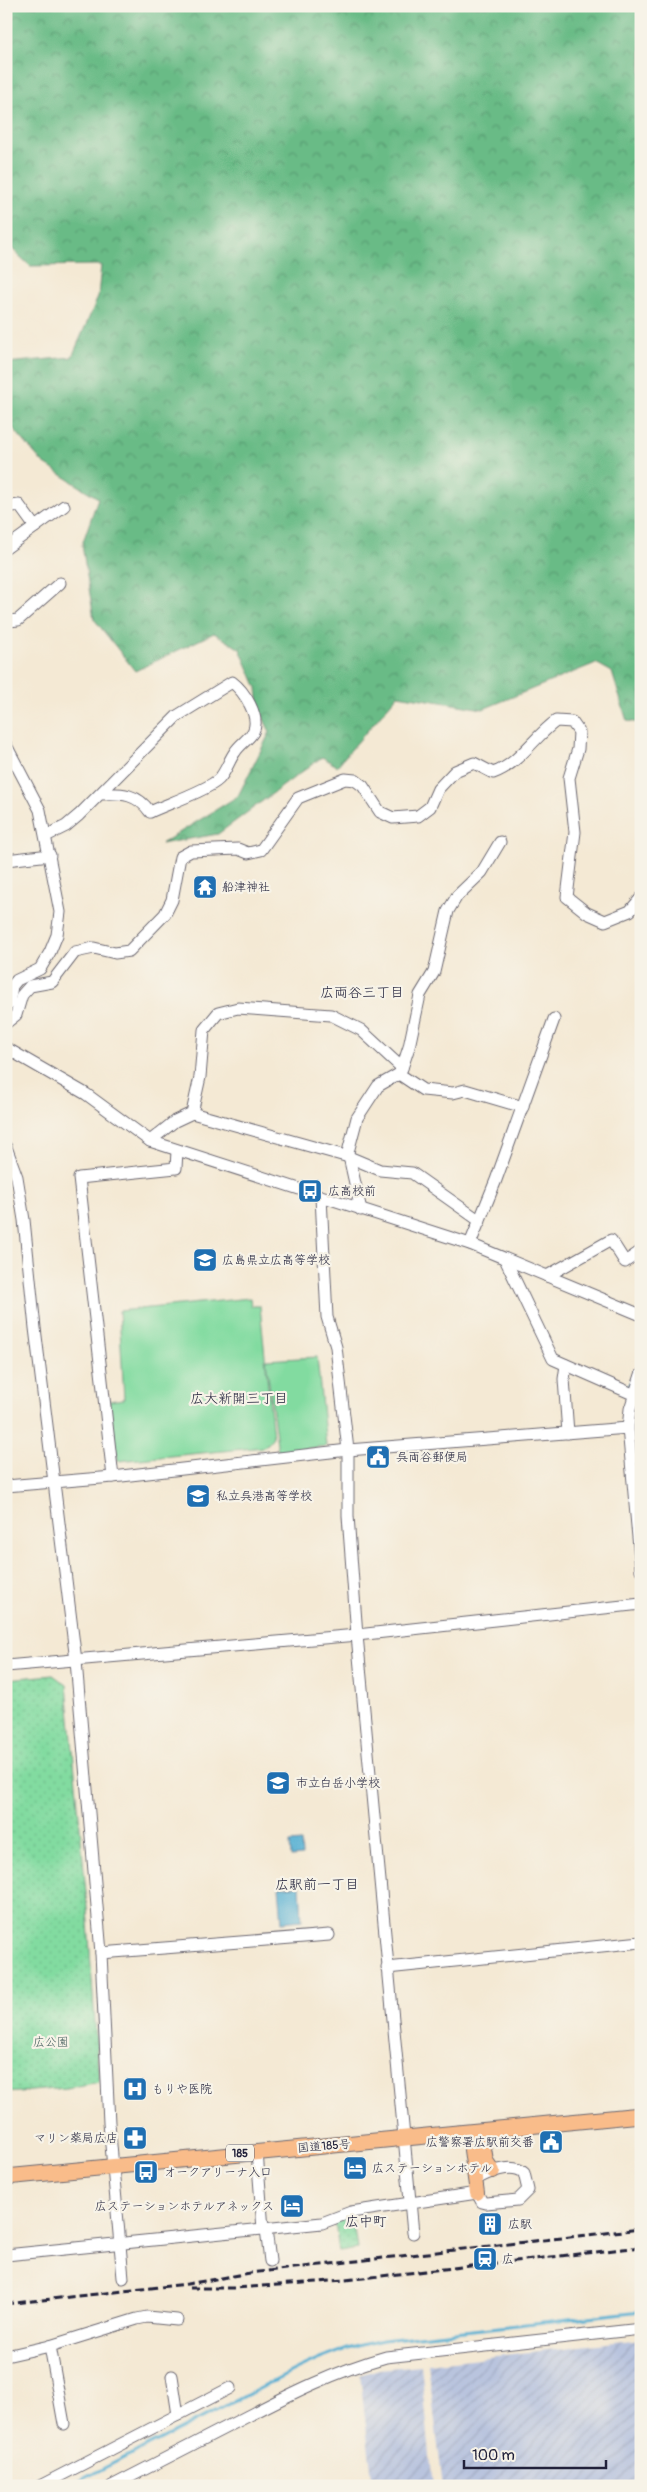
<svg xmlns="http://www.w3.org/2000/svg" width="647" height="2492" font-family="Pangolin,'Klee One',sans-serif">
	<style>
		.industrial { fill: url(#industrial-furrows) }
		.green { fill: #82dba0; stroke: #527e6e }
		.forest { fill: url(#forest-crowns); stroke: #466e60 }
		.park { fill: url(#park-dots); stroke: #527e6e }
		.water { fill: #56b0d3; stroke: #3c6987 }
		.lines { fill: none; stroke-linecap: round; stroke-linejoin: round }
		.stream { stroke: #56b0d3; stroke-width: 3 }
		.minor-casing { stroke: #6c6871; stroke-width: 13 }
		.major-casing { stroke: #6c6871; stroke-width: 16 }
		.highway-casing { stroke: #6c6871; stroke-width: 17 }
		.minor { stroke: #fff; stroke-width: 11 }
		.major { stroke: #f9bc8a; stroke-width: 14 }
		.highway { stroke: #f9bc8a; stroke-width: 15 }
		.rail { stroke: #22223b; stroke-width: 3; stroke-dasharray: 8 4; stroke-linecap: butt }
		.labels { text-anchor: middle; stroke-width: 4.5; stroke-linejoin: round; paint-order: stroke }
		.shield { fill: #f7f3e8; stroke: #62616f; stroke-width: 1 }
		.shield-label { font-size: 11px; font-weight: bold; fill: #22223b }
		.poi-label { font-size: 12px; fill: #22223b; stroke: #f7f3e8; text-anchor: start }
		.park-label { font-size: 12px; fill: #3f5a59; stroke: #f7f3e8 }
		.street-label { font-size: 12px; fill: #22223b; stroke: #f7f3e8 }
		.neighbourhood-label { font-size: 14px; fill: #22223b; stroke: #f7f3e8 }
	</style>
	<defs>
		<pattern id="industrial-furrows" width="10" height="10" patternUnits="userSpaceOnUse" patternTransform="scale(1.25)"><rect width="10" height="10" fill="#b9c4de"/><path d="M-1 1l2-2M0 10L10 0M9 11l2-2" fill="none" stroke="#9fa8bf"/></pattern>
		<pattern id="forest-crowns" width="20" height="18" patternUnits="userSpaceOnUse" patternTransform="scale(1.25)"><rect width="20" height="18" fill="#69bb86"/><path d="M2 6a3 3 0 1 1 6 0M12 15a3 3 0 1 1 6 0" fill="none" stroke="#56986f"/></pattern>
		<pattern id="park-dots" width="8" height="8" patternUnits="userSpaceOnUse" patternTransform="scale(1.25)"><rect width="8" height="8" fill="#82dba0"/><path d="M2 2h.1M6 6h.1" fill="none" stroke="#70bc8b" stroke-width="1.8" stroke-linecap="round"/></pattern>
	</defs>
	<rect width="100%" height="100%" fill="#f7f3e8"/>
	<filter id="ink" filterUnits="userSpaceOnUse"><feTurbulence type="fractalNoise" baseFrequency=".02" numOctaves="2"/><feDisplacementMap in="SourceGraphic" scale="10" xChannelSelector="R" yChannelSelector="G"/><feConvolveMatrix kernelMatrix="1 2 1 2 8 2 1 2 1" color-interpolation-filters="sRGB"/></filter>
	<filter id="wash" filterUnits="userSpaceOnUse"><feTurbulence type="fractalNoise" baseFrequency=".0096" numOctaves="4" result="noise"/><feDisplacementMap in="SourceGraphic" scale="20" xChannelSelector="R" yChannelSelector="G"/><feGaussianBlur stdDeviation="1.12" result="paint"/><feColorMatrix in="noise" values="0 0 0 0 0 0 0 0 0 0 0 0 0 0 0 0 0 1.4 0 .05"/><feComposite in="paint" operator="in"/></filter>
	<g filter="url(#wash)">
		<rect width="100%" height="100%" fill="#f4e9d4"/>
		<g class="industrial">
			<path d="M641,2339V2486H443L428,2364Z"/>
			<path d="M421,2365L433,2486H373L360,2375L379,2369Z"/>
		</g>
		<g class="green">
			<path d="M250,1298L251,1306H260L273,1437L264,1447L118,1461L109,1401L124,1399L119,1311Z"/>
			<path d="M317,1357L326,1446L278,1452L266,1360Z"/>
		</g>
		<path class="forest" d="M6,6H641V723L627,721L612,672L596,663L483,709L398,695L337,766L322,757L218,834L161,844L238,796L270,732L259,709L257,688L240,649L214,633L135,671L94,619L82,545L98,498L43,463L12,427L6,416V363L72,357L98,297L101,265L30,266L6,243Z"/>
		<g class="park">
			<path d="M53,1675L67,1685L86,1893L99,2082L67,2088L6,2093V1679Z"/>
			<path d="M352,2215L357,2249L339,2252L335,2222Z"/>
		</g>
		<g class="water">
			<path d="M301,1842L302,1856L291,1857L290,1843Z"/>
			<path d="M300,1886L302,1920L282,1922L279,1887Z"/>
		</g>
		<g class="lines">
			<g class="stream">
				<path d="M627,1390L641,1361"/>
				<path d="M69,2486L298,2369C326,2355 352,2346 383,2340L641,2311"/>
			</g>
		</g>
	</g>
	<g filter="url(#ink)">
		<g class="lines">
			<defs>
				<g id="minor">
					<path d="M6,507L19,505L35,527"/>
					<path d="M6,548L64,506"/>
					<path d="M6,619L9,621L18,620L60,583"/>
					<path d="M6,745L40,810L60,912L57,935L50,952L40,969L17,980L12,986L9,1004L6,1006"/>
					<path d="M46,836L66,826L79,815L177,716L232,682C244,691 261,717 253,732C248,740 240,744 235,752C229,760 226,772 219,779C208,790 167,804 150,812C138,794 122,793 102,794"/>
					<path d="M6,860L50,855"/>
					<path d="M6,1023L16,1015L22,995L30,986L52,982L75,952L94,948L115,953L129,951L165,914L172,900L180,857L191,851L238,849L248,853L261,850L298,798L345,779L355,780L363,786L380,812L393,818L418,816L430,807L438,789L455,771L474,763L493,773C519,764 534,737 556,721L572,722L579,732L578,749L569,778L575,832L567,897L587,913L605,921L630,911L641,898"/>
					<path d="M6,1048L86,1094L150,1141L470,1244L641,1315"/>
					<path d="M399,1074L423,1090L453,1093L465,1090L523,1107"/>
					<path d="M192,1113L349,1157L380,1170L412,1173L480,1221"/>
					<path d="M150,1141L175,1121L192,1113L200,1077L204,1030L218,1013L238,1008L331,1015L361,1030L402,1068"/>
					<path d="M6,1147L17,1177L24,1220L35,1328L76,1661L101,1953L109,2123L123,2278"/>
					<path d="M321,1197L327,1317L336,1347L348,1450V1516L357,1635L413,2233"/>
					<path d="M361,1210L348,1152L357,1118L378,1086L399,1074L402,1068L409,1047L420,995L434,972L448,911L457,896L482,872L500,842"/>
					<path d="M470,1244L496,1180L554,1019"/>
					<path d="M505,1259L553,1359L635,1395"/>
					<path d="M547,1276L611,1240L625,1262L641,1251"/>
					<path d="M566,1365L564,1379L568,1433"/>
					<path d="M641,1375L630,1409L628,1428L641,1570"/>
					<path d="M113,1477L79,1178L176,1168L177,1151"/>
					<path d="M6,1486L113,1477L348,1450L628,1428"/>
					<path d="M6,1666L357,1635L641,1604"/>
					<path d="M101,1953L329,1935"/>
					<path d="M387,1968L641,1942"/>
					<path d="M257,2152L263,2229"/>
					<path d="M266,2229L270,2261"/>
					<path d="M6,2255L322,2223L351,2212L477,2193L482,2202L486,2203L518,2200L528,2190L524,2173C512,2162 487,2173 475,2180"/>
					<path d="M50,2346L64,2424"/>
					<path d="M6,2356L50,2346L137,2319L147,2317L177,2320"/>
					<path d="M172,2376L178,2415"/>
					<path d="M40,2486L230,2388"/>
					<path d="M112,2486C156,2463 200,2441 244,2418C290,2394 336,2371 386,2357L641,2329"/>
				</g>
				<g id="major">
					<path d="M474,2133L471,2150L477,2193"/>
					<path d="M474,2133L484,2148L486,2161L493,2171"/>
				</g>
				<path id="highway" d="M6,2177L641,2115"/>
			</defs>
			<use href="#minor" class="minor-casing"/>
			<use href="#major" class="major-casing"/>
			<use href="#highway" class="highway-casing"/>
			<use href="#minor" class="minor"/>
			<use href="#major" class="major"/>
			<use href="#highway" class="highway"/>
			<g class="rail">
				<path d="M190,2288H236L345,2280L641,2247"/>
				<path d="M6,2304L187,2284L250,2273L641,2229"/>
			</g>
		</g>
	</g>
	<defs>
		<symbol id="temple-square" viewBox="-11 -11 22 22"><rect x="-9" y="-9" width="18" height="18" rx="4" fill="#1f6fb2" stroke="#f7f3e8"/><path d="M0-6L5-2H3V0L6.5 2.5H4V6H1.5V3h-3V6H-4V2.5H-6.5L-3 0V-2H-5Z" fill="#fff"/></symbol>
		<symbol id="bus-square" viewBox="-11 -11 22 22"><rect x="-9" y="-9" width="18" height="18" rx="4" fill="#1f6fb2" stroke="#f7f3e8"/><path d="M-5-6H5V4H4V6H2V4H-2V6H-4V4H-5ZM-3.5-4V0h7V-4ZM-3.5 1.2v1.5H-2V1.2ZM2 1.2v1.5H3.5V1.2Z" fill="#fff"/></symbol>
		<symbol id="school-square" viewBox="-11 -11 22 22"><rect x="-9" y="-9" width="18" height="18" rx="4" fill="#1f6fb2" stroke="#f7f3e8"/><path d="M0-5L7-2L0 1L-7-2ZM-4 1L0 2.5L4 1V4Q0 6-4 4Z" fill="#fff"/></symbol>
		<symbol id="civic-square" viewBox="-11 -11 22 22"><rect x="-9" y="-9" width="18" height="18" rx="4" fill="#1f6fb2" stroke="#f7f3e8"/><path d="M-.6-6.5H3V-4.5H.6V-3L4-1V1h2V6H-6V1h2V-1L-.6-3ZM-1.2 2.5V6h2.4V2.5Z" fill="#fff"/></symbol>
		<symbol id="hospital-square" viewBox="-11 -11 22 22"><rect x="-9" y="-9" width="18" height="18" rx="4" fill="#1f6fb2" stroke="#f7f3e8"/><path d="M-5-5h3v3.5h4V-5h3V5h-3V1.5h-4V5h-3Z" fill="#fff"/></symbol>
		<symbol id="pharmacy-square" viewBox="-11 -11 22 22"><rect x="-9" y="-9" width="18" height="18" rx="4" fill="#1f6fb2" stroke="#f7f3e8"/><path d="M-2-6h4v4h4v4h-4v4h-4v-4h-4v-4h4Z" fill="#fff"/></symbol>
		<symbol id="hotel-square" viewBox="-11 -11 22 22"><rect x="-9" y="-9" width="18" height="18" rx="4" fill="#1f6fb2" stroke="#f7f3e8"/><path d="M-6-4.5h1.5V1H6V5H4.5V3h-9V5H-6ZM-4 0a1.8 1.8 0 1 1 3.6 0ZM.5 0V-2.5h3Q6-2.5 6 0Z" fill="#fff"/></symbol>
		<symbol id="building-square" viewBox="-11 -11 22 22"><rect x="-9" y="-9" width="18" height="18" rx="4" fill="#1f6fb2" stroke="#f7f3e8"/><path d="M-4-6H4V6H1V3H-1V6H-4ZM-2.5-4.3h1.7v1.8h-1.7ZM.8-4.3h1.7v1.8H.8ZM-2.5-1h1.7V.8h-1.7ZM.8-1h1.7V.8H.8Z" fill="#fff"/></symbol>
		<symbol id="station-square" viewBox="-11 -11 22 22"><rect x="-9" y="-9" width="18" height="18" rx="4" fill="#1f6fb2" stroke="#f7f3e8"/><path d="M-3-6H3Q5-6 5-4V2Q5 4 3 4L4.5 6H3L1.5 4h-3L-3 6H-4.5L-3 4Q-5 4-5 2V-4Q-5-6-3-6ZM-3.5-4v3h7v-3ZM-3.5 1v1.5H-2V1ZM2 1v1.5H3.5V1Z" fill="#fff"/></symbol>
	</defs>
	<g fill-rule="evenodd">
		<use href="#temple-square" x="191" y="873" width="28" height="28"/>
		<use href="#bus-square" x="296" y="1177" width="28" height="28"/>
		<use href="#school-square" x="191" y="1246" width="28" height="28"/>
		<use href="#civic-square" x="364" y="1443" width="28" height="28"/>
		<use href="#school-square" x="184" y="1482" width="28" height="28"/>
		<use href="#school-square" x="264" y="1769" width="28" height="28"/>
		<use href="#hospital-square" x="121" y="2075" width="28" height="28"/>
		<use href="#pharmacy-square" x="121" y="2124" width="28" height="28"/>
		<use href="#civic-square" x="537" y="2128" width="28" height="28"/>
		<use href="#hotel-square" x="341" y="2154" width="28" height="28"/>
		<use href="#bus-square" x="132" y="2158" width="28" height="28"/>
		<use href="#hotel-square" x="278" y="2192" width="28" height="28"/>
		<use href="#building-square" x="476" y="2210" width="28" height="28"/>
		<use href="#station-square" x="471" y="2245" width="28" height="28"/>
	</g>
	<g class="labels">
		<rect class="shield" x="226" y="2144.5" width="28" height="17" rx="4"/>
		<g class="shield-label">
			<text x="240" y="2157">185</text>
		</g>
		<g class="poi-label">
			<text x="222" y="891">船津神社</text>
			<text x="328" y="1195">広高校前</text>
			<text x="222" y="1264">広島県立広高等学校</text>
			<text x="396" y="1461">呉両谷郵便局</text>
			<text x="216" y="1500">私立呉港高等学校</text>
			<text x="296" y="1787">市立白岳小学校</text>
			<text x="152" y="2093">もりや医院</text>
			<text x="118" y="2142" text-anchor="end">マリン薬局広店</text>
			<text x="534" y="2146" text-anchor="end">広警察署広駅前交番</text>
			<text x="372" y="2172">広ステーションホテル</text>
			<text x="164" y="2176">オークアリーナ入口</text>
			<text x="274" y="2210" text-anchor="end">広ステーションホテルアネックス</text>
			<text x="508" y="2228">広駅</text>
			<text x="502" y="2263">広</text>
		</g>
		<g class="park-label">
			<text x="51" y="2046">広公園</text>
		</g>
		<g class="street-label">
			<text transform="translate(324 2146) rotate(-5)" y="4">国道185号</text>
		</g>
		<g class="neighbourhood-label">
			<text x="362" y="997">広両谷三丁目</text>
			<text x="239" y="1403">広大新開三丁目</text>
			<text x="317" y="1889">広駅前一丁目</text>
			<text x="366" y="2226">広中町</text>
		</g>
	</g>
	<rect width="647" height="2492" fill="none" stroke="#f7f3e8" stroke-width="25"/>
	<path d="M464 2460v8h142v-8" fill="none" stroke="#22223b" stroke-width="2.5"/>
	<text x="472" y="2460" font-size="15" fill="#22223b" stroke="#f7f3e8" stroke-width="4" paint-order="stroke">100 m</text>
</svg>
